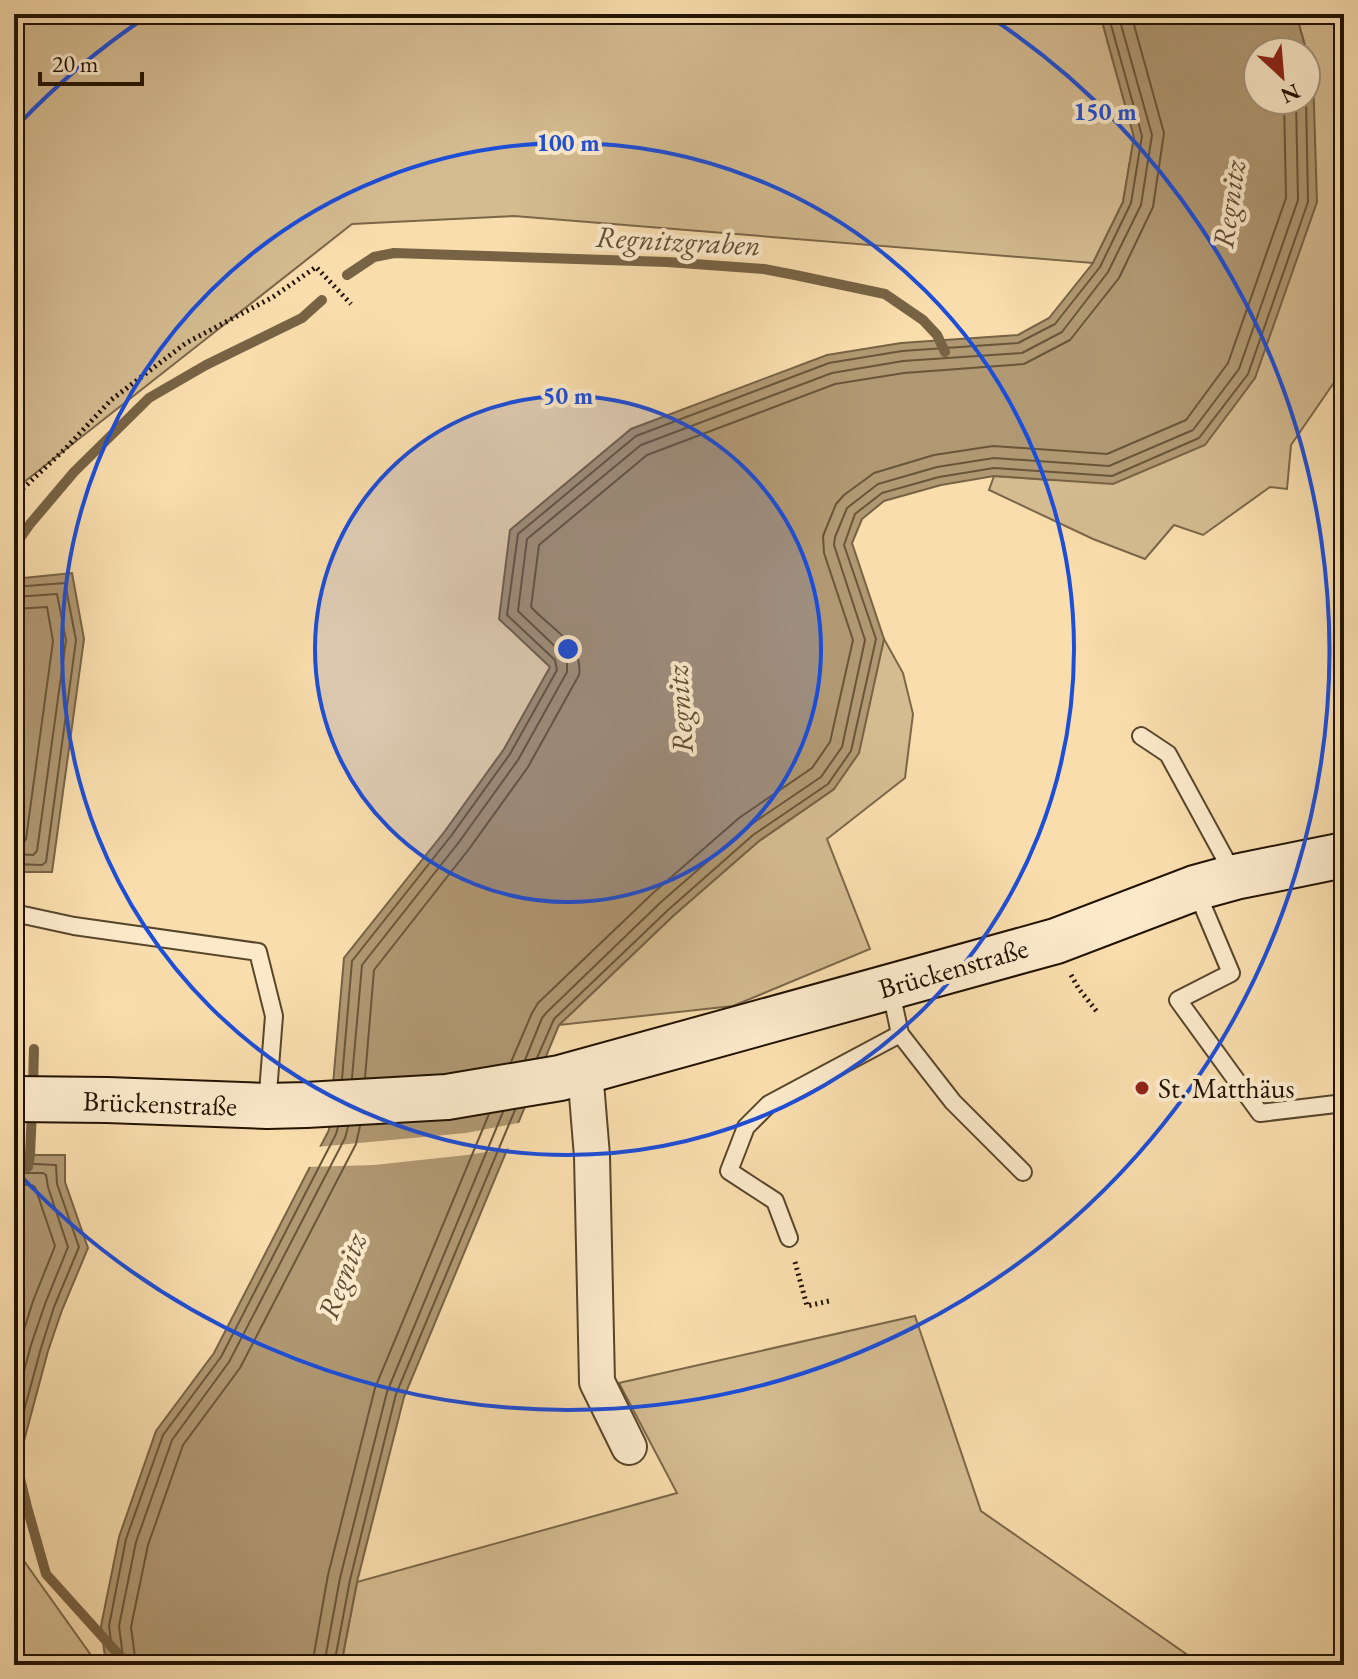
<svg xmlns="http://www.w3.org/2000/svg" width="1358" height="1679" font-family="'EB Garamond',serif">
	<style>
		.green { fill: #d4bb90; stroke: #7b6748; stroke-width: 2 }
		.water { fill: #b09872; stroke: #776344; stroke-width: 2; fill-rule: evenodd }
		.pier { fill: #f9ddad }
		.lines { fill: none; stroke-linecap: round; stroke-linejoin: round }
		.shore { stroke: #695639; stroke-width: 2 }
		.stream { stroke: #776344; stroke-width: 10 }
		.lane-casing { stroke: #58462b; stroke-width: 20 }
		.street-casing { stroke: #58462b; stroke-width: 38 }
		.secondary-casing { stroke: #221300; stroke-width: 48 }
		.path { stroke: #221300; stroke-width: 5; stroke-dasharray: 2 4; stroke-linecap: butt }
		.lane { stroke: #fbe9ca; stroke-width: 16 }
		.street { stroke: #fbe9ca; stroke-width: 34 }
		.secondary { stroke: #fbe9ca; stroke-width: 44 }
		.ring { fill: none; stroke: #1d4ed8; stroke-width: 4 }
		.poi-dot { fill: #8f2418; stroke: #fbe9ca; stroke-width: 3 }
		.labels { text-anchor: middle; stroke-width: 8; stroke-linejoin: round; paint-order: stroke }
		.street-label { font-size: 28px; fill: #221300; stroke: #fbe9ca }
		.poi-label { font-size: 28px; fill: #221300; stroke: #fbe9ca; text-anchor: start }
		.water-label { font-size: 30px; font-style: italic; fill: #624f33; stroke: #fbe9ca }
		.centre { fill: #1d4ed8; stroke: #fbe9ca; stroke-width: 4 }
		.ring-label { font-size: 24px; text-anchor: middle; font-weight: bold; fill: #1d4ed8; stroke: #fbe9ca; stroke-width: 8; stroke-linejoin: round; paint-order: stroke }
	</style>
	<rect width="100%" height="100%" fill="#f9ddad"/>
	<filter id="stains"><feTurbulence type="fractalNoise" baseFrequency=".0025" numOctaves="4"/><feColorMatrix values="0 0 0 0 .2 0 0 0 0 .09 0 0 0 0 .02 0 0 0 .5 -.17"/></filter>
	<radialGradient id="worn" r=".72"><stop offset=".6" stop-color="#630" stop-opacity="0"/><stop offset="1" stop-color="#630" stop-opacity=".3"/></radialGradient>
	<g class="green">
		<path d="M14,14H1100L1134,137L1123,202L1093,263L514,216L352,224L14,490Z"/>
		<path d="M1296,14H1344V368L1291,445L1287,489L1270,487L1203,535L1174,525L1145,559L1093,539L989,490L994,476L1049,480L1255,378L1313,74Z"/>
		<path d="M884,639L903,673L913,714L905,778L827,839L870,949L733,1006L559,1025L673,916L759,841L834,789L871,692Z"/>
		<path d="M915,1316L981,1511L1202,1665H341L357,1582L677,1493L619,1383Z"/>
		<path d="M14,1547L98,1665H14Z"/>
	</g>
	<g class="water">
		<path d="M1100,14H1296L1313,74L1317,202L1255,378L1205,445L1113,484L994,476L941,485L884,501L862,519L852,543L884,639L859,753L834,789L759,841L673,916L559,1025L404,1397L357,1582L341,1665H106L101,1626L119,1537L156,1431L214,1353L329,1130L344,958L445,831L504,749L550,667L499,619L510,530L631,429L827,355L901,343L1018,335L1049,318L1093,263L1123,202L1134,137ZM1258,52H1306V100H1258Z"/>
		<path d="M72,573L84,639L52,872H14V579Z"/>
		<path d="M14,1155H65V1182L88,1248L62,1310L48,1351L17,1467L14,1461Z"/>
	</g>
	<path class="pier" d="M523,1122L512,1148L467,1155L374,1165L305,1167L316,1147L466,1133Z"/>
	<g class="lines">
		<g class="shore">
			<path d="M14,587L65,583L76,640L46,862L42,865L14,864"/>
			<path d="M14,597L57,594L66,640L37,851L33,855L14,854"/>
			<path d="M14,609L47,607L53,641L26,839L24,842H14"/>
			<path d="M537,1058L554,1019L668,910L753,835L828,784L851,751L876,639L844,545L855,514L882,493L939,477L994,468L1112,476L1199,438L1248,374L1308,202L1306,100"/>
			<path d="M525,1060L542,1018L547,1012L661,902L747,827L821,777L842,747L865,640L834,545L835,537L847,508L878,484L937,467L994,458L1109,466L1193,430L1239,369L1298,200L1296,100"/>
			<path d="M511,1062L532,1013L538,1003L653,893L739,818L812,768L830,742L853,640L824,553L823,536L836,504L844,495L874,473L934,455L993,446L1107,454L1186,420L1228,363L1286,198L1284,100"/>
			<path d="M352,1078L362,965L459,842L518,760L567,672V663L563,654L518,611L527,539L641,445L832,373L903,361L1022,353L1062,332L1108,272L1141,205L1152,135L1118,14"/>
			<path d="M365,1078L374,970L469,849L528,767L579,675C584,644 549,627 531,607L539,545L647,455L835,384L904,373L1024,364L1070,340L1119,278L1153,207L1164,133L1131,14"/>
			<path d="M342,1079L352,961L451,836L510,754L557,670L555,660L507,615L518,534L636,436L829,363L902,351L1018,343L1055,324L1100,267L1131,203L1142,136L1108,14"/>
			<path d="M14,1163L56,1165L57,1184L79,1247L54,1307L41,1348L14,1448"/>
			<path d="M14,1173H43L46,1175L48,1187L68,1247L45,1304L31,1345L14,1409"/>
			<path d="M14,1185H32L35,1187L55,1246L33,1301L14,1362"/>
			<path d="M114,1665L109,1626L126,1539L163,1435L221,1357L336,1134L338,1127"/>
			<path d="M124,1665L119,1626L136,1542L172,1440L229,1362L345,1138L348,1127"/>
			<path d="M136,1665L131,1627L148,1545L183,1445L240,1368L356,1144L360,1126"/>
			<path d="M312,1665L328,1575L375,1388L489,1114"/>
			<path d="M324,1665L340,1578L387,1392L503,1112"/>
			<path d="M334,1665L350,1580L396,1394L515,1110"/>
		</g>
		<g class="stream">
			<path d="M347,275L374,257L394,253L667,262L764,269L795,275L885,294L923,320L937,335L945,352"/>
			<path d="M14,547L30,524L74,472L149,398L206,365L302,318L322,300"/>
			<path d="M33,1087L34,1049"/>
			<path d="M28,1167L30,1155L32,1111"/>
			<path d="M14,1454L27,1507L46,1574L128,1665"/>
		</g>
		<defs>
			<g id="lane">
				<path d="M1141,736L1168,754L1234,875"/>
				<path d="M1196,890L1231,973L1178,1000L1260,1113L1344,1103"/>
				<path d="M14,913L74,926L258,952L274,1016L267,1105"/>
				<path d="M890,987L900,1034L953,1102L1023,1172"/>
				<path d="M789,1238L775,1201L729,1171L746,1127L769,1104L900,1034"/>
			</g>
			<path id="street" d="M585,1071L592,1156L597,1382L629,1447"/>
			<path id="secondary" d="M14,1099L107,1100L267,1106L306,1105L447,1097L560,1078L1056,941L1195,888L1235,877L1344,855"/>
		</defs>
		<use href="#lane" class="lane-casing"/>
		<use href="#street" class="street-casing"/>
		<use href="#secondary" class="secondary-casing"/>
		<g class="path">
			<path d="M14,497L66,448L111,400L186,343L273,297L316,267L351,304"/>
			<path d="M1071,975L1079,989L1098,1013"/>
			<path d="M795,1262L807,1306L829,1301"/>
		</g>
		<use href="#lane" class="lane"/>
		<use href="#street" class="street"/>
		<use href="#secondary" class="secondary"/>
	</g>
	<circle cx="568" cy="649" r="253" fill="#1d4ed8" fill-opacity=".12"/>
	<g class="ring">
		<circle cx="568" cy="649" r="253"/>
		<circle cx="568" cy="649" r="506"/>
		<path d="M17 126A760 760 0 0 1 149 15M987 15A760 760 0 1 1 17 1172"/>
	</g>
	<circle class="poi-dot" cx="1142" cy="1088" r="8"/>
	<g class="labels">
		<g class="street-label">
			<text transform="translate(953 968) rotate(-16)" y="10">Brückenstraße</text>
			<text transform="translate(160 1103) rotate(2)" y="10">Brückenstraße</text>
		</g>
		<g class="poi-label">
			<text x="1158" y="1098">St. Matthäus</text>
		</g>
		<g class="water-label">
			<text transform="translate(1229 204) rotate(-82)" y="10">Regnitz</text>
			<text transform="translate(678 241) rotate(3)" y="10">Regnitzgraben</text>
			<text transform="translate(680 709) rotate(-94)" y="10">Regnitz</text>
			<text transform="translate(342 1276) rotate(-70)" y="10">Regnitz</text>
		</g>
	</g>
	<circle cx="568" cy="649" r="12" class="centre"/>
	<g class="ring-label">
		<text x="1105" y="120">150 m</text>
		<text x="568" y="151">100 m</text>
		<text x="568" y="404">50 m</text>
	</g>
	<rect width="1358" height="1679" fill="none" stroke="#f9ddad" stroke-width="48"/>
	<rect x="16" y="16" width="1326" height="1647" fill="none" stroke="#221300" stroke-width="4"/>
	<rect x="24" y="24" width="1310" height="1631" fill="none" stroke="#221300" stroke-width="2"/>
	<g transform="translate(1282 76) rotate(154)"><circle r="38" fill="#fbe9ca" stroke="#a49379" stroke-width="2"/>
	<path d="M0-6L14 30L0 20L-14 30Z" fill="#8f2418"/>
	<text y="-12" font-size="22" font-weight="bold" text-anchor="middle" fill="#221300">N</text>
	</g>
	<path d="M40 72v12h102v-12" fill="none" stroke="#221300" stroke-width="4"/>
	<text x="52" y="72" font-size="24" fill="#221300" stroke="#fbe9ca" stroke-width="6" paint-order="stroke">20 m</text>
	<rect width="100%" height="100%" filter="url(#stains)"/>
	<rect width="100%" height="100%" fill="url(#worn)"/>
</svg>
